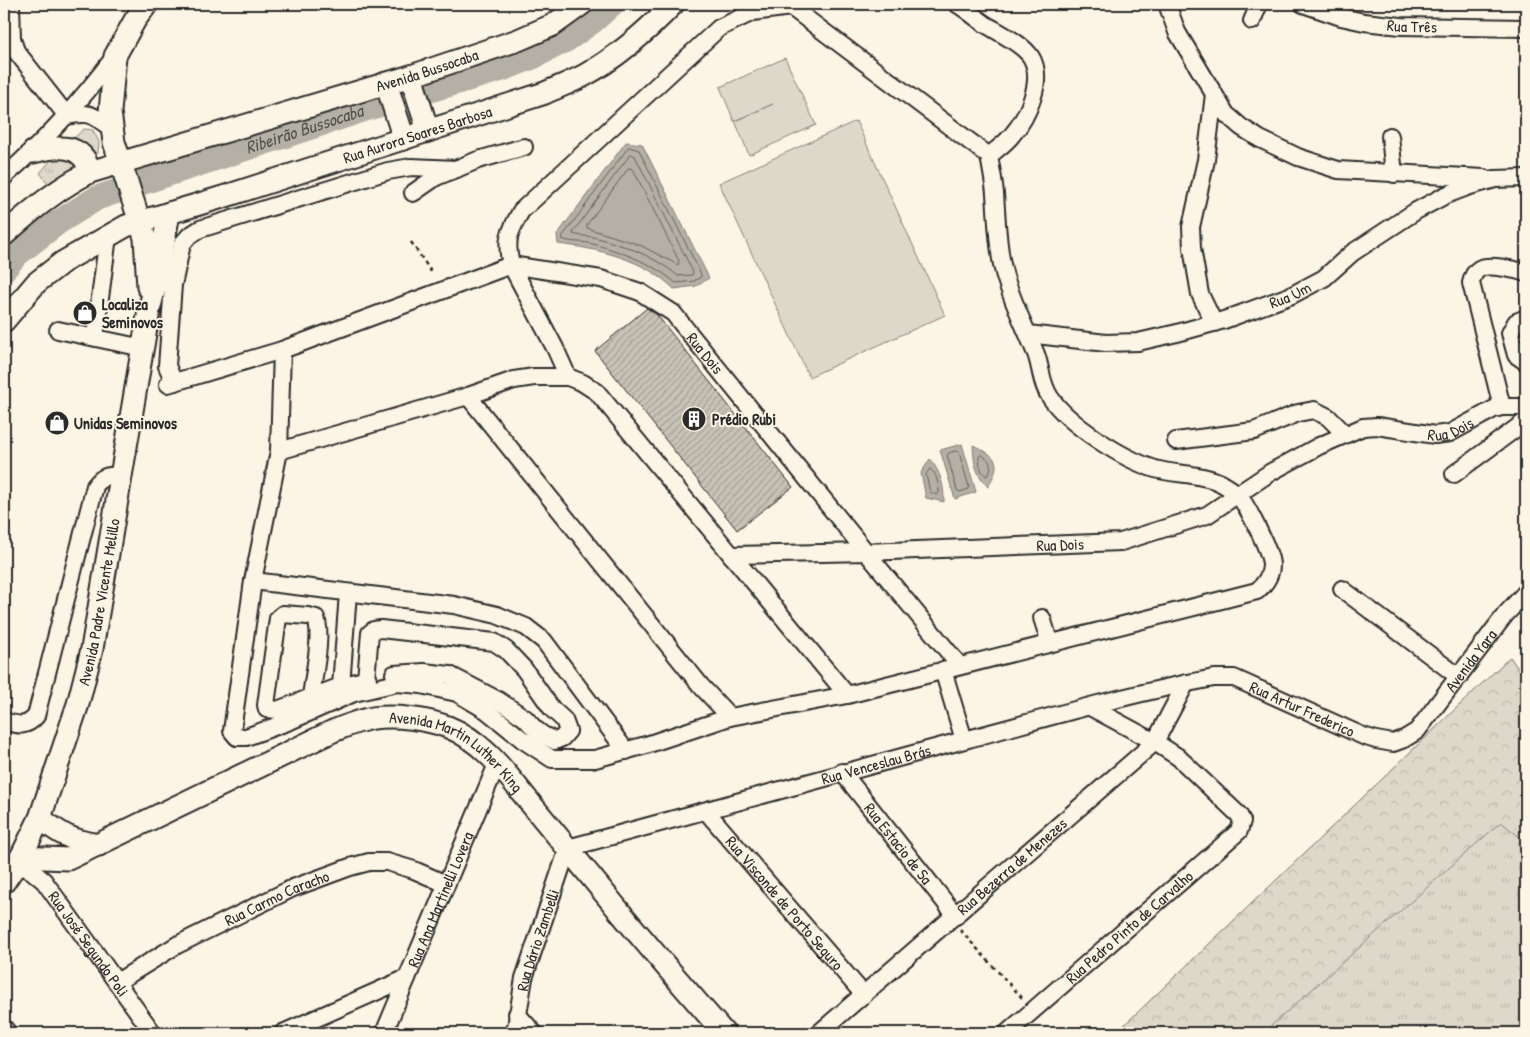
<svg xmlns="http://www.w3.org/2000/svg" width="1530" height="1037" font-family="'Patrick Hand',sans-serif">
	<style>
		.grass { fill: url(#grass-tufts); stroke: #84827a }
		.forest { fill: url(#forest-crowns); stroke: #84827a }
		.pitch { fill: #ded8ca; stroke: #84827a }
		.water { fill: #b4b0a5; stroke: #7d7b74 }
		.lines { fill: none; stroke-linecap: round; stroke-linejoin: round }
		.shore { stroke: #62605c; stroke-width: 1 }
		.river { stroke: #b4b0a5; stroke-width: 25 }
		.building { fill: url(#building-hatch); stroke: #2b2b2b }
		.minor-casing { stroke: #2b2b2b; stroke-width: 20 }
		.major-casing { stroke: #2b2b2b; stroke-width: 25 }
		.path { stroke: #2b2b2b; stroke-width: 2.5; stroke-dasharray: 4 4; stroke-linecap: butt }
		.minor { stroke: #fcf5e5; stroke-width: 16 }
		.major { stroke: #fcf5e5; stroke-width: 21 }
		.labels { text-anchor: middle; stroke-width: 4; stroke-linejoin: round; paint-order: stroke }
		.street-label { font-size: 16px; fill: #2b2b2b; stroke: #fcf5e5 }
		.poi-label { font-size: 16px; font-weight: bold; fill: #2b2b2b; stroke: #fcf5e5; text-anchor: start }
		.water-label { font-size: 18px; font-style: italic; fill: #545350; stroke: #fcf5e5 }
	</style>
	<defs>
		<pattern id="grass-tufts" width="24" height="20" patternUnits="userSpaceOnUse" patternTransform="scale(1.25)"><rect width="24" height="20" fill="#ded8ca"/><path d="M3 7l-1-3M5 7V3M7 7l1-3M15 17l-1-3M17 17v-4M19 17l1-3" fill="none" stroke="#bfbaae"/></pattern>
		<pattern id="forest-crowns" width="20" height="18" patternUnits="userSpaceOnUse" patternTransform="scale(1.25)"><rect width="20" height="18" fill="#ded8ca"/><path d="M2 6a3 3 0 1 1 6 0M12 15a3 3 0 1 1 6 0" fill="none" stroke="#bfbaae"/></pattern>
		<pattern id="building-hatch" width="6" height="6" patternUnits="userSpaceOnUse" patternTransform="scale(1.25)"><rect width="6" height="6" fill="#c8c3b7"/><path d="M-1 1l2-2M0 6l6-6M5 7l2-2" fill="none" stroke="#a39f95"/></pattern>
	</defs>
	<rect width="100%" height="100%" fill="#fcf5e5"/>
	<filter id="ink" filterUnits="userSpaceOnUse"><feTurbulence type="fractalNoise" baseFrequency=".02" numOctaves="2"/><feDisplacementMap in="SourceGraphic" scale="10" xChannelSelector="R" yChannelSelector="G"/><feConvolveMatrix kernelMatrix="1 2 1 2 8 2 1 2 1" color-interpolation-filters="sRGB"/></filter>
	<g filter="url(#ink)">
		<g class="grass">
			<path d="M84,129L93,130L99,142L98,153L51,187L40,173L58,152Z"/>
			<path d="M1510,657L1526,680V1033H1116Z"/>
		</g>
		<path class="forest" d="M1510,657L1526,680V842L1501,822L1263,1033H1116Z"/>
		<g class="pitch">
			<path d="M785,58L816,125L749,155L735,121L773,104L734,121L720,87Z"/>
			<path d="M856,121L945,315L809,377L719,183Z"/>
		</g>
		<g class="water">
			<path d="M626,142L642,144L709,278L696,286L674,289C644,259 599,249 558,244L557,235Z"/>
			<path d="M962,444L976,492L955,499L940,450Z"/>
			<path d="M973,445C998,457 1002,462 988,487C975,472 974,464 973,445Z"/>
			<path d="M930,459C941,473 944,485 944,502L926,498L921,473Z"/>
		</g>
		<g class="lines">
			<g class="shore">
				<path d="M629,147L639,150L701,274V277L694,281L676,283C652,263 623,252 593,244C583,241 571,243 562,239L563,236Z"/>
				<path d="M631,154L635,156L693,272L692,275L678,276C655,256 622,244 593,237C586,236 579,236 573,234L574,231Z"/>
				<path d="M629,168L633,169L679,261L678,265L640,245L587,228V225Z"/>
				<path d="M956,451L959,452L969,487L968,489L960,492L957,490L947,455L949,453Z"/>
				<path d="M981,455C990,458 994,468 987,476C980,473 979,463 979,457Z"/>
				<path d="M930,469C937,473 939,486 939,493L937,495L930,492L926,475Z"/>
			</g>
			<path class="river" id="s1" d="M4,269L17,254L57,223L97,198L147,181L372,107L502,69L535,56L566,40L593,21L612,4"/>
		</g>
		<path class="building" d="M647,308L657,315L793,487L737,530L595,351Z"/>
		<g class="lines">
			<defs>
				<g id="minor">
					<path d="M11,4L12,39L16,51L67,116"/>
					<path d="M957,4C967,10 975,17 985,24C998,32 1023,44 1031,57C1045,80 1027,118 1012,135C1006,143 997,149 989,156"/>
					<path d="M1167,4L1177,32L1226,114L1241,127L1260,139L1298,157L1338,170L1484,178"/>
					<path id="s2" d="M1303,4L1341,17L1364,22L1401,26L1526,28"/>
					<path d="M1252,21L1259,4"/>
					<path d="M1214,94L1206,160L1191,227L1192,248L1200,294L1214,323"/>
					<path d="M67,116C91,111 92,115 111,128"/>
					<path d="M1390,136L1394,174"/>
					<path d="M4,177C45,141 81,101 115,56"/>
					<path d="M413,193L436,177L478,160L524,147"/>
					<path d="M1526,318L1516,322L1510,333L1516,355L1526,362"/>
					<path d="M58,330L143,348"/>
					<path id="s3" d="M1028,334L1106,343L1138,342L1177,333L1224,320L1292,295L1324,278L1352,253L1416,211L1446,195L1470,186L1495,179L1526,178"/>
					<path d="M95,337L108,236"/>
					<path d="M282,350L279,451L253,581L232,731L237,737H246L290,721L354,693L397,683L421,685L457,693L486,710L523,740L552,759H595L646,745L730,717"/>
					<path d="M174,382L167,366L173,285L182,244L189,236L200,229L388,171L411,167L457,169"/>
					<path id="s4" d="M168,384L282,350L511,265L601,279L640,292L673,313L866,552L1121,542L1207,515L1271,472L1319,446L1363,427L1377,426L1435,435L1450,433L1494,409L1502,407H1526"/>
					<path d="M468,396L701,686L730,717L847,695L1257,591C1265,584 1271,576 1271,565C1271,552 1246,503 1237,494C1233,490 1226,486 1221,483C1201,473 1176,475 1155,469C1123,459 1069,425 1050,397C1041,384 1041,367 1036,354C1025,326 1010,298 1003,269C997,244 997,219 995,194C994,181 991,168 989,156L791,7L753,12L719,28L521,211C509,233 505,240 511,265L555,348L568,377"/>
					<path d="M1502,407L1471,283C1472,278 1474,272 1479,269C1488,263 1516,270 1526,273"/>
					<path d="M1176,441L1254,431L1298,413L1314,410L1328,417L1345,434"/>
					<path d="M279,451L468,396L514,380L534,377H568L583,383L597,392L847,695"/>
					<path d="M1454,474L1526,421"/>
					<path d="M731,555L866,552L960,666"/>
					<path d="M253,581L454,605L497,615L526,627L544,641L626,751"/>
					<path d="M1342,589L1459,677"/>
					<path d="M1042,618L1050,643"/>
					<path d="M943,670L964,740"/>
					<path d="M366,679L370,633L374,630L381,629L494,642L506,650L524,669L552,709L564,720L568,731L562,738L555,741L543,735L535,729L525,718L498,700L450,675L424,672L394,674"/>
					<path d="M341,686L368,679"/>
					<path d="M311,697C313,678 323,636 316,618L308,616L283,614L278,618L266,705L267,709L277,710L341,686L348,593"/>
					<path d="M4,721C18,725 26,728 36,716L95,486C103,475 108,476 121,475"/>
					<path id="s5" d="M842,772L956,916"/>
					<path id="s6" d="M706,811L864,995"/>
					<path id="s7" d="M16,864L32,871L44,881L153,1033"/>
					<path id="s8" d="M117,982L177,945L293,888L350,867L369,862H387L414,870L446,884"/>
					<path d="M517,1014L534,1033"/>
					<path d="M4,1028L8,1033"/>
					<path d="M283,1033L407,978"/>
					<path id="s9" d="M384,1033L497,764"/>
					<path id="s10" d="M515,1033L524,978L568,848C701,812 835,775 968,739C1050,717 1131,693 1214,678H1234L1363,736L1376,740L1393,743L1404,739L1417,731L1505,615L1526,592"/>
					<path id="s11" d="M819,1033L1155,742L1186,683"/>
					<path id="s12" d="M1007,1033L1239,831L1242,821L1239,815L1178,757L1155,742L1090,707"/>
				</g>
				<g id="major">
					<path d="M147,4L135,20L115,56L110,112L114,142L145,238L148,287"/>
					<path d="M411,76L428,131"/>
					<path d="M386,83L404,139"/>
					<path d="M33,152C57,146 83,142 90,172"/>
					<path id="s13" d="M4,235C30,211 58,188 90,172L411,76L518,40L553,25L582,4"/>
					<path id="s14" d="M4,321L36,283L63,262L126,226L226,196L545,93C558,87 572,82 585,75C618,57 647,31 673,4"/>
					<path d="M40,818C61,835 71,840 99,845"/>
					<path id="s15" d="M21,857L68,859L333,731C346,726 360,720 373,718C396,715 427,719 448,727C486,742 511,780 536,810C559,838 582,866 606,895C644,942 684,987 724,1033"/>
					<path id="s16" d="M4,882L21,857L40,818L78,704L92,649L149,310L156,283L169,213"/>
				</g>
			</defs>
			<use href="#minor" class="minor-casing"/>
			<use href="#major" class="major-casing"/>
			<g class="path">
				<path d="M411,242L432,273"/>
				<path d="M960,930L1024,1000"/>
			</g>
			<use href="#minor" class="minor"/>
			<use href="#major" class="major"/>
		</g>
	</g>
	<defs>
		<symbol id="shop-disc" viewBox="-11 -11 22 22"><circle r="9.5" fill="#2b2b2b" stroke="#fcf5e5"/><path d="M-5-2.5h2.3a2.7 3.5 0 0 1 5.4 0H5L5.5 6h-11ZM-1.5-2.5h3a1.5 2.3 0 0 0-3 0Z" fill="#fff"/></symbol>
		<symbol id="building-disc" viewBox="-11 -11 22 22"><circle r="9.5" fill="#2b2b2b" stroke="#fcf5e5"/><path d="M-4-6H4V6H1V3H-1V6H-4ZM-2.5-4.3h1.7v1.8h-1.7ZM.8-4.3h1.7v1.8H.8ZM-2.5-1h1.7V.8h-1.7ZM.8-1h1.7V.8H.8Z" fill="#fff"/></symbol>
	</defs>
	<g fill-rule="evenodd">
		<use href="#shop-disc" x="71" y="299" width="28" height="28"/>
		<use href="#building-disc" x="680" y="405" width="28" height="28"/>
		<use href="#shop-disc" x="43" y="409" width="28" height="28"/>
	</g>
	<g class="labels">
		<g class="street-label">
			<text dy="6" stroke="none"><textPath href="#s2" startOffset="112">Rua Três</textPath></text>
			<text dy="6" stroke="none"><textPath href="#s13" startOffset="459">Avenida Bussocaba</textPath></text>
			<text dy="6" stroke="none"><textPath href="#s14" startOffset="462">Rua Aurora Soares Barbosa</textPath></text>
			<text dy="6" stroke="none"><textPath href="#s3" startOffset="270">Rua Um</textPath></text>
			<text dy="6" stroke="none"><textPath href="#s4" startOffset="586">Rua Dois</textPath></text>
			<text dy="6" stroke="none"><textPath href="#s4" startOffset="1456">Rua Dois</textPath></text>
			<text dy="6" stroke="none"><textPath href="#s4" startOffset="1036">Rua Dois</textPath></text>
			<text dy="6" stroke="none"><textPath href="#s16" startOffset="298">Avenida Padre Vicente Melillo</textPath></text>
			<text dy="6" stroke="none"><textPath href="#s10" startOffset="1169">Avenida Yara</textPath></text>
			<text dy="6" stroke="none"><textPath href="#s10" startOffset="956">Rua Artur Frederico</textPath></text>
			<text dy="6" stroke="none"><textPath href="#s15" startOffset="478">Avenida Martin Luther King</textPath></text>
			<text dy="6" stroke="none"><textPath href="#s10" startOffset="512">Rua Venceslau Brás</textPath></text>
			<text dy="6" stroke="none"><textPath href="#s5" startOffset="91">Rua Estacio de Sa</textPath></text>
			<text dy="6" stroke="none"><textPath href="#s11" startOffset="255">Rua Bezerra de Menezes</textPath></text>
			<text dy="6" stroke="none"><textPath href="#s8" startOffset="181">Rua Carmo Caracho</textPath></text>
			<text dy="6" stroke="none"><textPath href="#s9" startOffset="145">Rua Ana Martinelli Lovera</textPath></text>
			<text dy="6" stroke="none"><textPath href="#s6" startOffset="121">Rua Visconde de Porto Seguro</textPath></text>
			<text dy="6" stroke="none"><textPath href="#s12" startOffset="162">Rua Pedro Pinto de Carvalho</textPath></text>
			<text dy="6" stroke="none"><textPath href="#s10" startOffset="96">Rua Dário Zambelli</textPath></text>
			<text dy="6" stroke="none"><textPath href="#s7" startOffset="110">Rua José Segundo Poli</textPath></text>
		</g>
		<g class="poi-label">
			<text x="102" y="310">Localiza<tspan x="102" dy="18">Seminovos</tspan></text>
			<text x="712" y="425">Prédio Rubi</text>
			<text x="74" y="429">Unidas Seminovos</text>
		</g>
		<g class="water-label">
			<text dy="6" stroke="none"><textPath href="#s1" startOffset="336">Ribeirão Bussocaba</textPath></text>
		</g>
	</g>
	<rect width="1530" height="1037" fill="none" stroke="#fcf5e5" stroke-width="20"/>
	<rect x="10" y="10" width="1510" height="1017" fill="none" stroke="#2b2b2b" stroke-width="2" filter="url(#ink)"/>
</svg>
